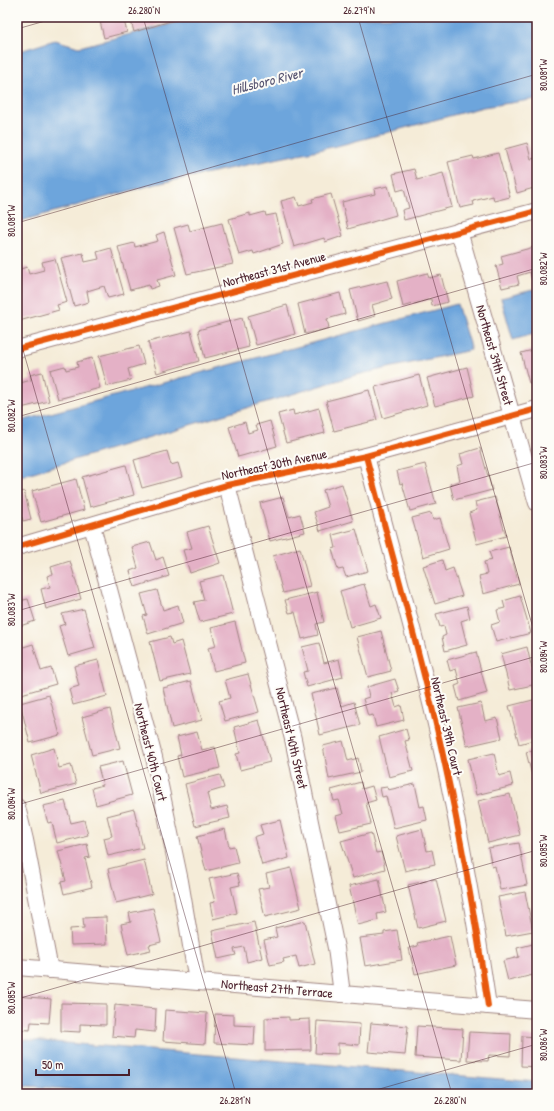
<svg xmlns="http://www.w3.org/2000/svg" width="554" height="1111" font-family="'Patrick Hand',sans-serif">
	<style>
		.water { fill: #6da5dc; stroke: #5c6284 }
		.building { fill: #e4b1c6 }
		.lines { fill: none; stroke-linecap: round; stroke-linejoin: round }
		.minor-casing { stroke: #a08682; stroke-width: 18 }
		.minor { stroke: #fff; stroke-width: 16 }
		.cycleway-casing { stroke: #fdfcf7; stroke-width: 8 }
		.cycleway { stroke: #e8590c; stroke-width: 6 }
		.ticks { fill: none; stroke: #4a1f2b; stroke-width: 1; stroke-opacity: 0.45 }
		.labels { text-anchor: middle; stroke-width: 4; stroke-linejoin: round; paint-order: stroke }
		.street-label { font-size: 13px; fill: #4a1f2b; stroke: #fdfcf7 }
		.water-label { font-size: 14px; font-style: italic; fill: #585572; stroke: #fdfcf7 }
		.neatline { fill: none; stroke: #4a1f2b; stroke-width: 1.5 }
		.ticks-label { font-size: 10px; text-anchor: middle; fill: #4a1f2b }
	</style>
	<rect width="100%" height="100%" fill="#fdfcf7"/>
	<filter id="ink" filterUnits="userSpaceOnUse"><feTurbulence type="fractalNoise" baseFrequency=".025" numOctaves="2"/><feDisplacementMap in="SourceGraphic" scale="8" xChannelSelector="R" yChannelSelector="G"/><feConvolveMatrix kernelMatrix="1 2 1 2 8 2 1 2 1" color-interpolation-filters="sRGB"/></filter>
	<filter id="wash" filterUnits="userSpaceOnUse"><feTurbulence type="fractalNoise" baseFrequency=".012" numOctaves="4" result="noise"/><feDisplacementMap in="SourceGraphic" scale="16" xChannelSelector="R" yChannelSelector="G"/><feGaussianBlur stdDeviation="0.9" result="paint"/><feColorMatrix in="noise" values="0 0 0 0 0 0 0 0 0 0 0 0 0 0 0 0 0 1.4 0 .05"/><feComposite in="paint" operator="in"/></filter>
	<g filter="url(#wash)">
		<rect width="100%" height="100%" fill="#f5ecd8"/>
		<g class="water">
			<path d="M198,17H537V99L483,107L337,146L151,185L17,222V52L55,40L79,47Z"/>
			<path d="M537,289V333L513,340L501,298Z"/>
			<path d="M457,304L471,350L356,375L17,477V422Z"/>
			<path d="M17,1039L537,1082V1094H122L17,1085Z"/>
		</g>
		<g id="blocks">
			<g class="building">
				<path d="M99,17H123L127,32L104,38Z"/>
				<path d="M130,17H184L134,32Z"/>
				<path d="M527,143L531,159L537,158V187L517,193L505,149Z"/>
				<path d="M498,153L510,197L494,201L493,196L473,201L474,205L460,208L448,162L473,156L474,159Z"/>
				<path d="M414,169L417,180L443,173L452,207L404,220L402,210L409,208L404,189L397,191L393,174Z"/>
				<path d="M388,186L396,215L348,229L342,202L375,194L374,189Z"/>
				<path d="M331,194L343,236L325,242L324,238L294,247L281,201L296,197L299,206L313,202L312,199Z"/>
				<path d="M265,212L266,216L276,214L283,244L254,254L253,251L239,255L229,219L250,213V216Z"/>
				<path d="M222,223L233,264L187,274L174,228L188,224L190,231Z"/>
				<path d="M164,232L176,275L157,280L159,286L150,289L149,285L130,290L118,247L134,243L135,247L158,241L156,235Z"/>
				<path d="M534,247L537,258V279L532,280L530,272L517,276L519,284L502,288L496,266L503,264L501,256Z"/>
				<path d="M111,248L124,294L108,298L104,286L87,291L89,302L74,306L61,258L83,253L85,262L99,259L97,252Z"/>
				<path d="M55,259L67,302L57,305L59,310L19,321L17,315V270L27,267L29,274L44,270L42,262Z"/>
				<path d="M427,273L429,278L441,275L448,302L432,306L431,299L403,307L397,281Z"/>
				<path d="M387,281L392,299L372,305L375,316L358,321L350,290Z"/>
				<path d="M340,293L345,314L327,319L329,328L305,334L298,304Z"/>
				<path d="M287,305L295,334L256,345L248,316Z"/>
				<path d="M242,318L249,347L205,358L198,330Z"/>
				<path d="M191,331L199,361L157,373L148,342Z"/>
				<path d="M139,346L144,364L128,369L131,380L107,386L99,356Z"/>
				<path d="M537,349V381L529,383L521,353Z"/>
				<path d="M92,358L100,388L58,399L50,370L65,366L66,370L78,367L77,362Z"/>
				<path d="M467,367L474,396L435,406L427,378Z"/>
				<path d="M42,372L49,401L17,409V384L31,380L30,375Z"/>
				<path d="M419,375L427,405L383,418L375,387Z"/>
				<path d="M369,390L377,420L334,431L326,401Z"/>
				<path d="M319,408L325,433L286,443L278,414L293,410L294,415Z"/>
				<path d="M270,421L277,446L238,457L229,427L245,422L248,433L258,430L256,425Z"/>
				<path d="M480,448L492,490L454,500L450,484L460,481L457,466L463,464L460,454Z"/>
				<path d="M167,451L171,465L178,463L182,477L142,488L134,460Z"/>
				<path d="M425,464L436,504L410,511L402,483L400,484L397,471Z"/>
				<path d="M126,465L134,495L90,507L82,477Z"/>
				<path d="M76,479L84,510L41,522L32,491Z"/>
				<path d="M342,484L353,521L320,531L314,512L328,507L323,490Z"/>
				<path d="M24,491L31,519L23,521L22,517L17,518V493Z"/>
				<path d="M283,497L289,517L300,514L305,532L270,541L260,503Z"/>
				<path d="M495,497L506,536L477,544L469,513L477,510L475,502Z"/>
				<path d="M431,513L433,520L440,518L449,549L423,557L412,518Z"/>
				<path d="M208,526L220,563L190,573L183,550L192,548L187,532Z"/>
				<path d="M356,529L368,571L346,577L343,569L338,570L332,549L336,548L333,535Z"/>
				<path d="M150,542L156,560L163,557L169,576L135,587L130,571L138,568L132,547Z"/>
				<path d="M509,547L519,584L483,594L479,576L487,574L484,562L492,560L489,552Z"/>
				<path d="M300,548L310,586L283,593L273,556Z"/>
				<path d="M442,560L445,571L453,568L462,596L435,604L423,566Z"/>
				<path d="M70,561L81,599L46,609L41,589L50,587L47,576L53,574L51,567Z"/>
				<path d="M223,575L233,614L200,622L194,602L204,600L199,581Z"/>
				<path d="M364,584L371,606L376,604L381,618L350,627L340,591Z"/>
				<path d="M157,590L163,610L178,605L183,623L148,634L143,616L147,615L141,594Z"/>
				<path d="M317,592L324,622L316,624L318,635L302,639L295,612L289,613L285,600Z"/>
				<path d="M17,594L19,601L28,599L35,621L17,627Z"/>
				<path d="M520,596L531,633L496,642L491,625L500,622L497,610L505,608L503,601Z"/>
				<path d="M467,606L470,618L461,621L467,645L445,651L442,637L446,635L444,626L440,627L436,614Z"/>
				<path d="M84,609L95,648L68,656L59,626L65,624L62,614Z"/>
				<path d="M235,622L245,663L214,671L208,648L216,646L211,628Z"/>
				<path d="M381,631L391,671L368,677L357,637Z"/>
				<path d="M170,637L172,644L181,641L190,674L160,681L150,642Z"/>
				<path d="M319,643L324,663L339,659L343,677L307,687L303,672L308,671L302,647Z"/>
				<path d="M33,644L41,671L51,668L56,684L18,695L17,649Z"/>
				<path d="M527,647L532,669L537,668V684L510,690L501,654Z"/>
				<path d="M476,652L487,693L459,701L455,686L460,684L456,669L450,671L447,660Z"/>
				<path d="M98,660L107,696L73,705L69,689L79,686L74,666Z"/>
				<path d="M248,674L259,712L225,721L219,701L230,698L225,680Z"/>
				<path d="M395,679L399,691L392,693L396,707L401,705L404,720L376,727L373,715L368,716L363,699L369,697L367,687Z"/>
				<path d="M191,681L202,720L172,728L163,688Z"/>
				<path d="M337,688L342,706L354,702L360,725L320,735L311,694Z"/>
				<path d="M49,695L60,735L30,743L20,703Z"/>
				<path d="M537,699V739L519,744L509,706Z"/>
				<path d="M481,703L485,721L497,718L502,738L467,746L458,708Z"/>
				<path d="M110,709L120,748L92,755L82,717Z"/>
				<path d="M259,720L270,762L240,770L236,754L240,753L234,727Z"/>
				<path d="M406,729L409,740L405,741L413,771L389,777L379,737Z"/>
				<path d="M197,732L202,750L215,747L220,768L182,777L177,756L181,755L177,737Z"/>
				<path d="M343,741L348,761L358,758L361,772L329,779L323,746Z"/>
				<path d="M54,748L59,768L71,765L76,784L41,793L31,755Z"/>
				<path d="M537,749V791H536L526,752Z"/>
				<path d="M494,753L499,776L510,773L513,786L476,795L468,759Z"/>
				<path d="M123,761L132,795L96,805L92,788L103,785L98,767Z"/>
				<path d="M220,775L224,788L207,793L211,810L227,806L230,818L195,826L185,784Z"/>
				<path d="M361,782L362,789L372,786L376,800L366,803L371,824L340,831L336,816L343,814L339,800L334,801L331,790Z"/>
				<path d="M415,784L420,807L424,806L427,820L394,828L386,796L382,797L380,788L387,787L388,790Z"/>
				<path d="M510,794L520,835L488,843L478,801Z"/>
				<path d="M65,801L71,823L84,820L88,835L57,843L52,822L48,823L43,806Z"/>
				<path d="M134,809L143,848L108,856L104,838L112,836L107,816Z"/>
				<path d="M280,820L289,858L262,865L254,837L263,834L260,825Z"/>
				<path d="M225,829L229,847L234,846L238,863L206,871L197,836Z"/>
				<path d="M422,829L427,851L432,850L435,864L405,871L396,836Z"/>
				<path d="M371,833L376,853L381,852L385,869L353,878L341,841Z"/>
				<path d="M519,843L527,885L500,890L495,866L492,867L488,848Z"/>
				<path d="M87,844L90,857L85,858L92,887L64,894L61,882L66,881L58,851Z"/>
				<path d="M144,860L152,894L116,903L108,869Z"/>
				<path d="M291,868L301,908L265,917L258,889L269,887L266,874Z"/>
				<path d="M237,873L240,885L231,887L237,913L213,919L210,903L215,902L209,879Z"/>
				<path d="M379,879L386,912L377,914L378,920L358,925L349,886Z"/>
				<path d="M436,879L446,921L418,928L408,885Z"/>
				<path d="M525,892L533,931L506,936L498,897Z"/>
				<path d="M153,908L161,942L149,945L151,950L128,955L121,924L131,922L129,913Z"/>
				<path d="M106,917L107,944L71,945L70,929L84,928L83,918Z"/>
				<path d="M305,921L315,964L299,968L296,956L283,959L284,962L270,965L264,940L277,937L275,928Z"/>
				<path d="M254,922L262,958L247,962L244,947L234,949L236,955L218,959L212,931Z"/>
				<path d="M397,930L402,960L365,966L360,938L384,935V932Z"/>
				<path d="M450,936L456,965L415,974L409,948L418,946L417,943Z"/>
				<path d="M537,943V982H535L533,975L508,981L503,961L519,957L517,948Z"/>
				<path d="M17,996L51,999L49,1023L31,1022L30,1030L17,1029Z"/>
				<path d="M61,1003L106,1004V1025L80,1024V1032L61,1031Z"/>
				<path d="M115,1005L156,1009L155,1032L135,1030L134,1038L112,1036Z"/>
				<path d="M165,1010L207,1013L205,1044L163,1041Z"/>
				<path d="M215,1014L234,1015V1025L255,1026L254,1045L214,1043Z"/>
				<path d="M289,1017V1020L310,1019L311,1050L265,1051V1018Z"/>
				<path d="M317,1021L360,1024L359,1045L338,1043V1054L315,1053Z"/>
				<path d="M371,1023L408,1026L405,1055L368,1052Z"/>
				<path d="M417,1026L463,1029L461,1060L415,1057Z"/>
				<path d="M469,1032L511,1034L510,1056L489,1055L488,1061L467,1060Z"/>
				<path d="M522,1036L537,1037V1067L521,1066Z"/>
			</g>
		</g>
	</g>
	<g filter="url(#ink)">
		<use href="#blocks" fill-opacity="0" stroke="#a08682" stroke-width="1"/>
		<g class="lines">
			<defs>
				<g id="minor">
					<path d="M459,231L537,503"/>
					<path d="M17,349L537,211"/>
					<path d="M366,456C389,544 414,631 435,720C457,814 474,910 488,1006"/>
					<path d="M227,485L293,739L336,948L342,994"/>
					<path d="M92,526L154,757L180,881L197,981"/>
					<path d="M17,547L227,485L366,456L537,409"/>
					<path d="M17,807L25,840L50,970"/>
					<path d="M17,967L537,1010"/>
				</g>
			</defs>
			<use href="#minor" class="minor-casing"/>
			<use href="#minor" class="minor"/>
			<defs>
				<g id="cycleway">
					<path d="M17,349L537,211"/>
					<path d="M366,456C389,544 414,631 435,720C457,814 474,910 488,1006"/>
					<path d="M17,547L227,485L366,456L537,409"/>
				</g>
			</defs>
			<use href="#cycleway" class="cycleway-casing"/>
			<use href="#cycleway" class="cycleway"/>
		</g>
	</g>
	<path class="ticks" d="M143,17L452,1094M358,17L537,642M17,29L59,17M17,223L537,74M17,329L236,1094M17,417L537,268M17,611L537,462M17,805L537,656M17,999L537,850M17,1080L21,1094M362,1094L537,1044"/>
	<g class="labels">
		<g class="street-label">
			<text transform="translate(274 269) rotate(-15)" y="5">Northeast 31st Avenue</text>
			<text transform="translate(495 355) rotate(74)" y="5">Northeast 39th Street</text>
			<text transform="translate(274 464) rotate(-12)" y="5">Northeast 30th Avenue</text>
			<text transform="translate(447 726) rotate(77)" y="5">Northeast 39th Court</text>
			<text transform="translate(292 738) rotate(77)" y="5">Northeast 40th Street</text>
			<text transform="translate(151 752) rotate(76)" y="5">Northeast 40th Court</text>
			<text transform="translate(277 988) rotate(5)" y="5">Northeast 27th Terrace</text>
		</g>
		<g class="water-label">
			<text transform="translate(267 81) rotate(-14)" y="5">Hillsboro River</text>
		</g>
	</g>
	<rect width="554" height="1111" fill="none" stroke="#fdfcf7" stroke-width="44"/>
	<path d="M36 1069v6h93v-6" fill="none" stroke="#4a1f2b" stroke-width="2"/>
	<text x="42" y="1069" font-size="12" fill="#4a1f2b" stroke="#fdfcf7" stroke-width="3" paint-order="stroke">50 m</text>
	<rect x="22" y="22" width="510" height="1067" class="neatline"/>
	<g class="ticks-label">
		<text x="144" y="14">26.280°N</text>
		<text x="359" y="14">26.279°N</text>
		<text transform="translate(543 75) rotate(-90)" y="4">80.081°W</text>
		<text transform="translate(11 221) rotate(-90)" y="4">80.081°W</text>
		<text transform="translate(543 269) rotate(-90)" y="4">80.082°W</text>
		<text transform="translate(11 416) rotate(-90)" y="4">80.082°W</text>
		<text transform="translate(543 463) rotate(-90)" y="4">80.083°W</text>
		<text transform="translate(11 610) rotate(-90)" y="4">80.083°W</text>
		<text transform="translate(543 657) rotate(-90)" y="4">80.084°W</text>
		<text transform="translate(11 804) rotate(-90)" y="4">80.084°W</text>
		<text transform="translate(543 851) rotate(-90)" y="4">80.085°W</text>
		<text transform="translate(11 998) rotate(-90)" y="4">80.085°W</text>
		<text transform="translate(543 1045) rotate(-90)" y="4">80.086°W</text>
		<text x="235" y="1104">26.281°N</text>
		<text x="450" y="1104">26.280°N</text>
	</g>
</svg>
